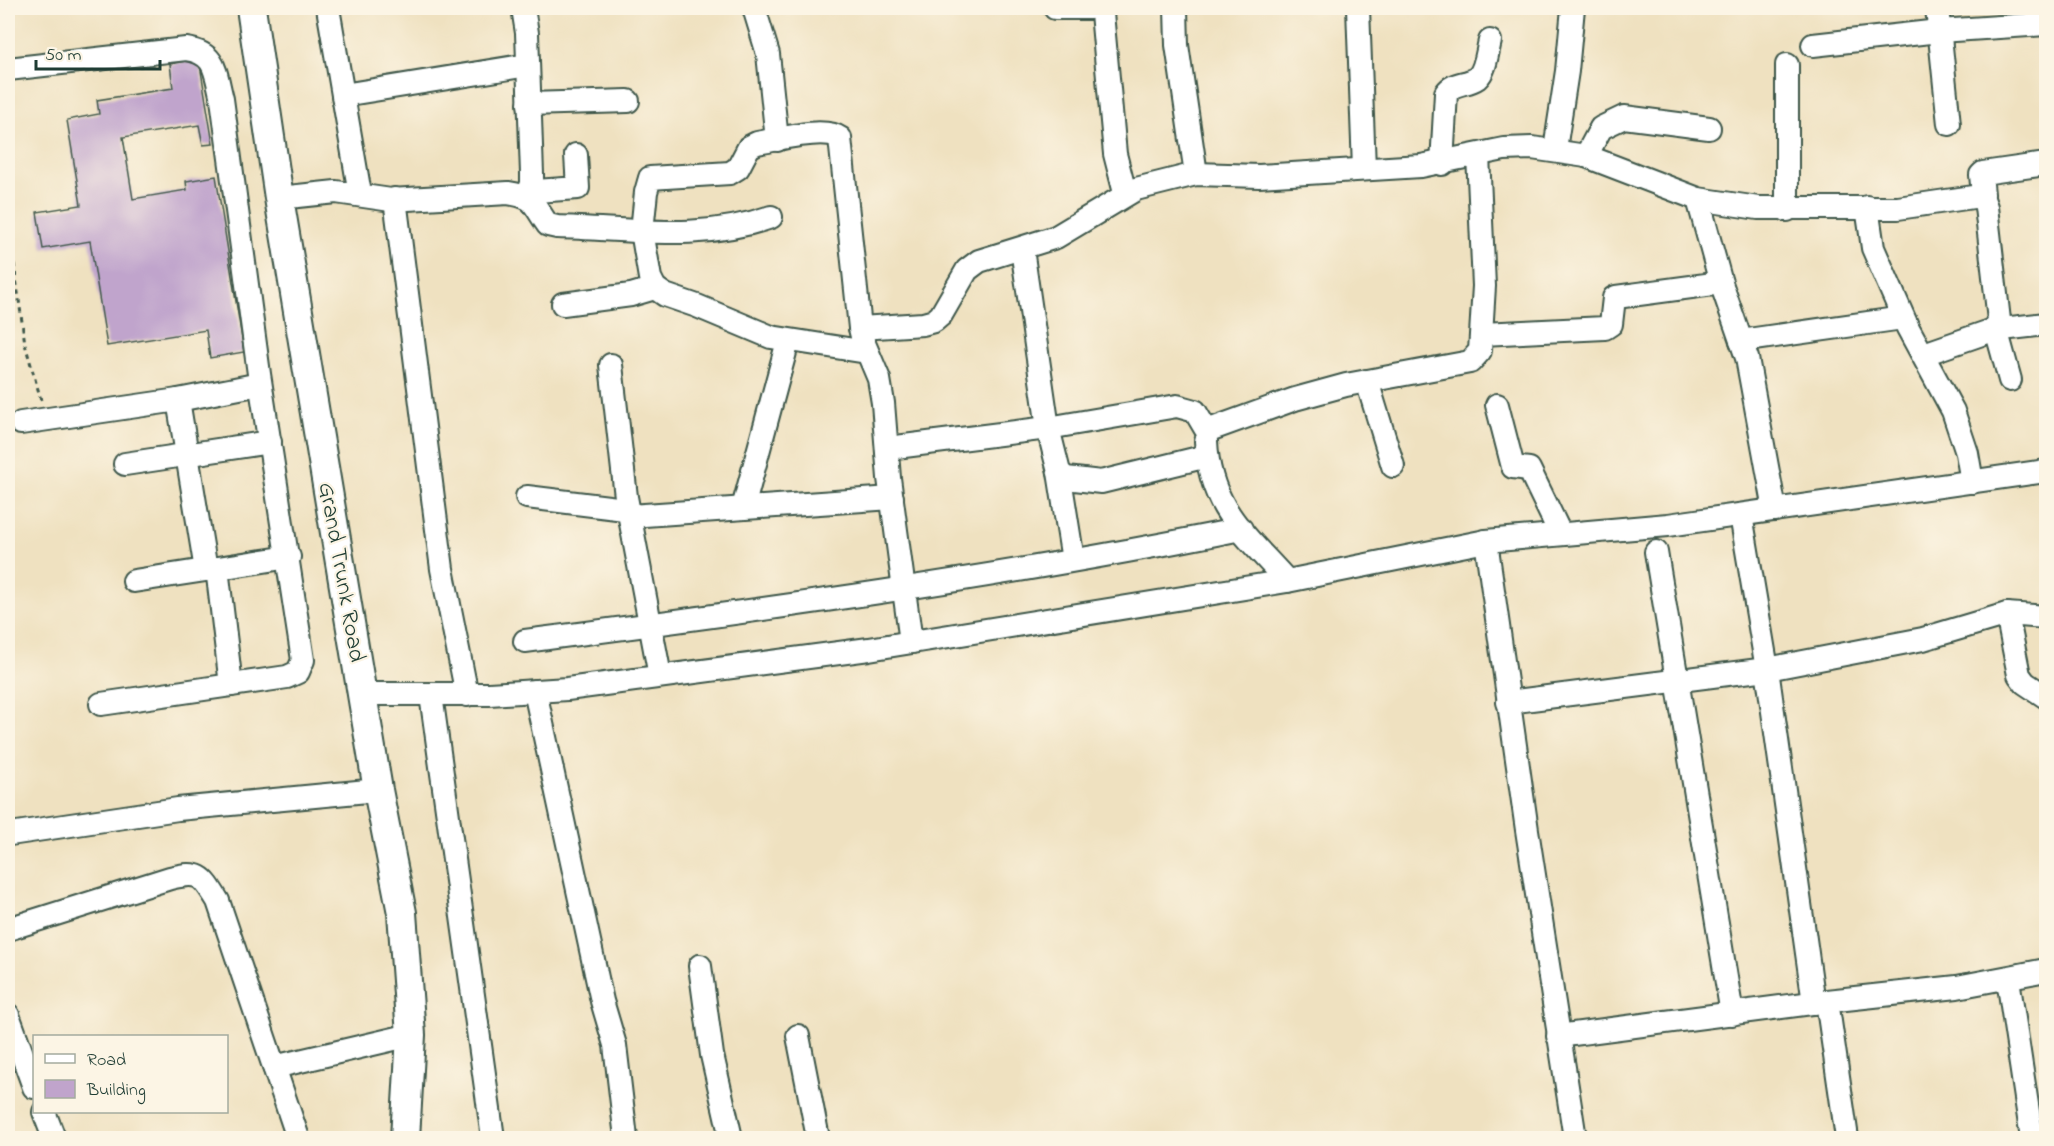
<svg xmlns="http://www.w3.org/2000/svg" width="2054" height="1146" font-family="'Indie Flower',sans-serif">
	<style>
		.building { fill: #c0a4cc }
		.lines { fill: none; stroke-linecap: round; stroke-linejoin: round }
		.minor-casing { stroke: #3e5649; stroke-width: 26 }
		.major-casing { stroke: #3e5649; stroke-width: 32 }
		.path { stroke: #3e5649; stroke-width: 3; stroke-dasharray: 4.5 4.5; stroke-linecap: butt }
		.minor { stroke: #fff; stroke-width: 22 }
		.major { stroke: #fff; stroke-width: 28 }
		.labels { text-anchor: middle; stroke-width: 4.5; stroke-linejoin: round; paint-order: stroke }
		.street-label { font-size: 24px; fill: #1f3d34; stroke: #fcf5e5 }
	</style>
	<rect width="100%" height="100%" fill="#fcf5e5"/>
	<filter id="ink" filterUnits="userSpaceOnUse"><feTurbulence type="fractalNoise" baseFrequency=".0167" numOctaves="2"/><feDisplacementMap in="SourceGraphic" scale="12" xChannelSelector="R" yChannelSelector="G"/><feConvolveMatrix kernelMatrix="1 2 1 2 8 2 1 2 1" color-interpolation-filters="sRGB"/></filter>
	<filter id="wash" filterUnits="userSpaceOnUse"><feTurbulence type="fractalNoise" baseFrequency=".008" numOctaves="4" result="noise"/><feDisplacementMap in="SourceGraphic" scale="24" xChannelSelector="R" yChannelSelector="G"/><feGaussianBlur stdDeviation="1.35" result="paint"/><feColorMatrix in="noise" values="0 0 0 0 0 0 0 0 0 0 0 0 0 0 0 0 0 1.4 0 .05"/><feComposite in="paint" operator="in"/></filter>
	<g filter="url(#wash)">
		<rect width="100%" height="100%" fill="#efe1c0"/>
		<g id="blocks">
			<path class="building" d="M199,59L213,144L203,145L199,125L123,137L133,199L187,190L186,181L216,176L244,352L210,358L206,330L107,346L90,241L43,249L37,212L81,205L67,120L99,114L97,100L173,88L170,64Z"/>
		</g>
	</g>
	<g filter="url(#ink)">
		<use href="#blocks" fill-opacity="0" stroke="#3e5649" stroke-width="1.5"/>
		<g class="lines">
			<defs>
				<g id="minor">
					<path d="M328,8L360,194"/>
					<path d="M523,8L527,33L532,174V184L527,196"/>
					<path d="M754,8L768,54L777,140"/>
					<path d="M1055,8H1090"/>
					<path d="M1098,8L1102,13L1115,154L1125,193"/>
					<path d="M1176,8L1177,45L1196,174"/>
					<path d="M1358,8L1364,169"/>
					<path d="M1937,8L1949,124"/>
					<path d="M1813,45L1939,31L2046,24"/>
					<path d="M1787,65V210"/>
					<path d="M8,69L186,49C217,53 215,73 222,99L259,374L303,660L298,672L287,677L101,704"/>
					<path d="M343,95L528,65"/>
					<path d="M529,104L628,101"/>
					<path d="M1555,149L1567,71L1573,8"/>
					<path d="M1586,156L1601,128L1624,117L1709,128"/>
					<path d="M1442,164L1446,93C1453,82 1467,85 1477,78C1486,70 1487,52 1490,41"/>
					<path d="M1982,196L1986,207L2000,329"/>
					<path d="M279,198L336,192L391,200L508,193C537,197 532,204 548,225L557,227C633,229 698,242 771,217"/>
					<path d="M395,199L442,569L467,695"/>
					<path d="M1698,199L1721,283L1747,358L1775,510"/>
					<path d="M531,200L536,191L578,188L576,155"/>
					<path d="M1867,207L1873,248L1908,328L1953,411L1967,453L1972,482"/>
					<path d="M1022,249L1048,428L1059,472L1066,478L1101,482L1207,456"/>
					<path d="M563,304L631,295L655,288"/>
					<path d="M860,328L923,324L934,321L941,315L967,270L979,261L1056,237L1136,189L1196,174L1259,176L1421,166L1504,149L1532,148L1586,156L1698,199L1758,208H1898L1980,196L1983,194L1981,175L1983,173L2046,164"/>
					<path d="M1996,329L2010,380"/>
					<path d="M1482,334L1605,328L1611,324L1614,298L1616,297L1721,283"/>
					<path d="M1741,341L1903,318"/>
					<path d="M867,352L771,337L697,306L665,295L655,288L650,278L642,231L646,192L650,178L730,173L738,168L749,147L757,143C777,140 824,126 840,138L860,328L863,341L879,379L883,403L889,478L911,642"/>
					<path d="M1924,354L1993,330L2046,324"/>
					<path d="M611,365L626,497L660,676"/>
					<path d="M1367,381L1393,466"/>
					<path d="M178,400L206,570"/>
					<path d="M1497,405L1513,467L1529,469L1560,533"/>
					<path d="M21,423L178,400L260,384"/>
					<path d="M1206,441C1209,508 1245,534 1287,581"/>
					<path d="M888,448L1048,428L1177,406L1195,411L1205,428L1212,429L1295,399L1346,385L1470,362L1480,351L1484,286L1478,155"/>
					<path d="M125,464L270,442"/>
					<path d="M1059,472L1073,560"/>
					<path d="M527,497L625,509L630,516L892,498"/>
					<path d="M743,508L788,341"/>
					<path d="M1741,515L1767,669L1814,1003"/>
					<path d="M1486,541L1527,830L1575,1138"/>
					<path d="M1656,552L1732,1014"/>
					<path d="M217,568L231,685"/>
					<path d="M134,581L289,557"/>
					<path d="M2007,614L2019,675L2025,683L2046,697"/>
					<path d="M525,641C764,610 1005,577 1241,529"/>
					<path d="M535,691L602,1001L615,1045L626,1138"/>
					<path d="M364,694H489L567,689L869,649L1287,581L1486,541L1668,525L2046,471"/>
					<path d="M431,695L493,1138"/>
					<path d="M1508,702L1767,669L1923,639L2007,614L2046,617"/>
					<path d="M10,834L178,809L378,790"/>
					<path d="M8,929L170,878C200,871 202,875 218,901L298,1138"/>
					<path d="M700,966L712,1055L731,1138"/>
					<path d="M2008,979L2032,1138"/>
					<path d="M1827,1001L1847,1138"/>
					<path d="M8,1015L34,1087"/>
					<path d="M798,1036L818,1138"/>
					<path d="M1558,1036L1827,1001L1957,987L2046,970"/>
					<path d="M274,1067L411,1035"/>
					<path d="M44,1112L54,1138"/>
				</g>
				<path id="major" d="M251,8L279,198L378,790L402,913L411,1035L405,1138"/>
			</defs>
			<use href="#minor" class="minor-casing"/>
			<use href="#major" class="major-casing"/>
			<path class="path" d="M8,219L25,344L41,400"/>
			<use href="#minor" class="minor"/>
			<use href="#major" class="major"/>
		</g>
	</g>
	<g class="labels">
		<g class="street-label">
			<text transform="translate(343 572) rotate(80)" y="8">Grand Trunk Road</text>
		</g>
	</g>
	<rect width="2054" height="1146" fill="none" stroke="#fcf5e5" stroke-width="30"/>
	<rect x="33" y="1035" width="195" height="78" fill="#fcf5e5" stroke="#a4ab9e" stroke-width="1.5"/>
	<rect x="45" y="1054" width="30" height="9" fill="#ffffff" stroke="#a4ab9e" stroke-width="1.5"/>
	<text x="87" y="1065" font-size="18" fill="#1f3d34">Road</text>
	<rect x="45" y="1080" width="30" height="18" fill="#c0a4cc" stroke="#a4ab9e" stroke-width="1.5"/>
	<text x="87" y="1095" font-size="18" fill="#1f3d34">Building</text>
	<path d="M36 60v9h124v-9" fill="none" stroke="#1f3d34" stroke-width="3"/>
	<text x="45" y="60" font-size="18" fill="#1f3d34" stroke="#fcf5e5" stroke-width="4.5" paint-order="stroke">50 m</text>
</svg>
